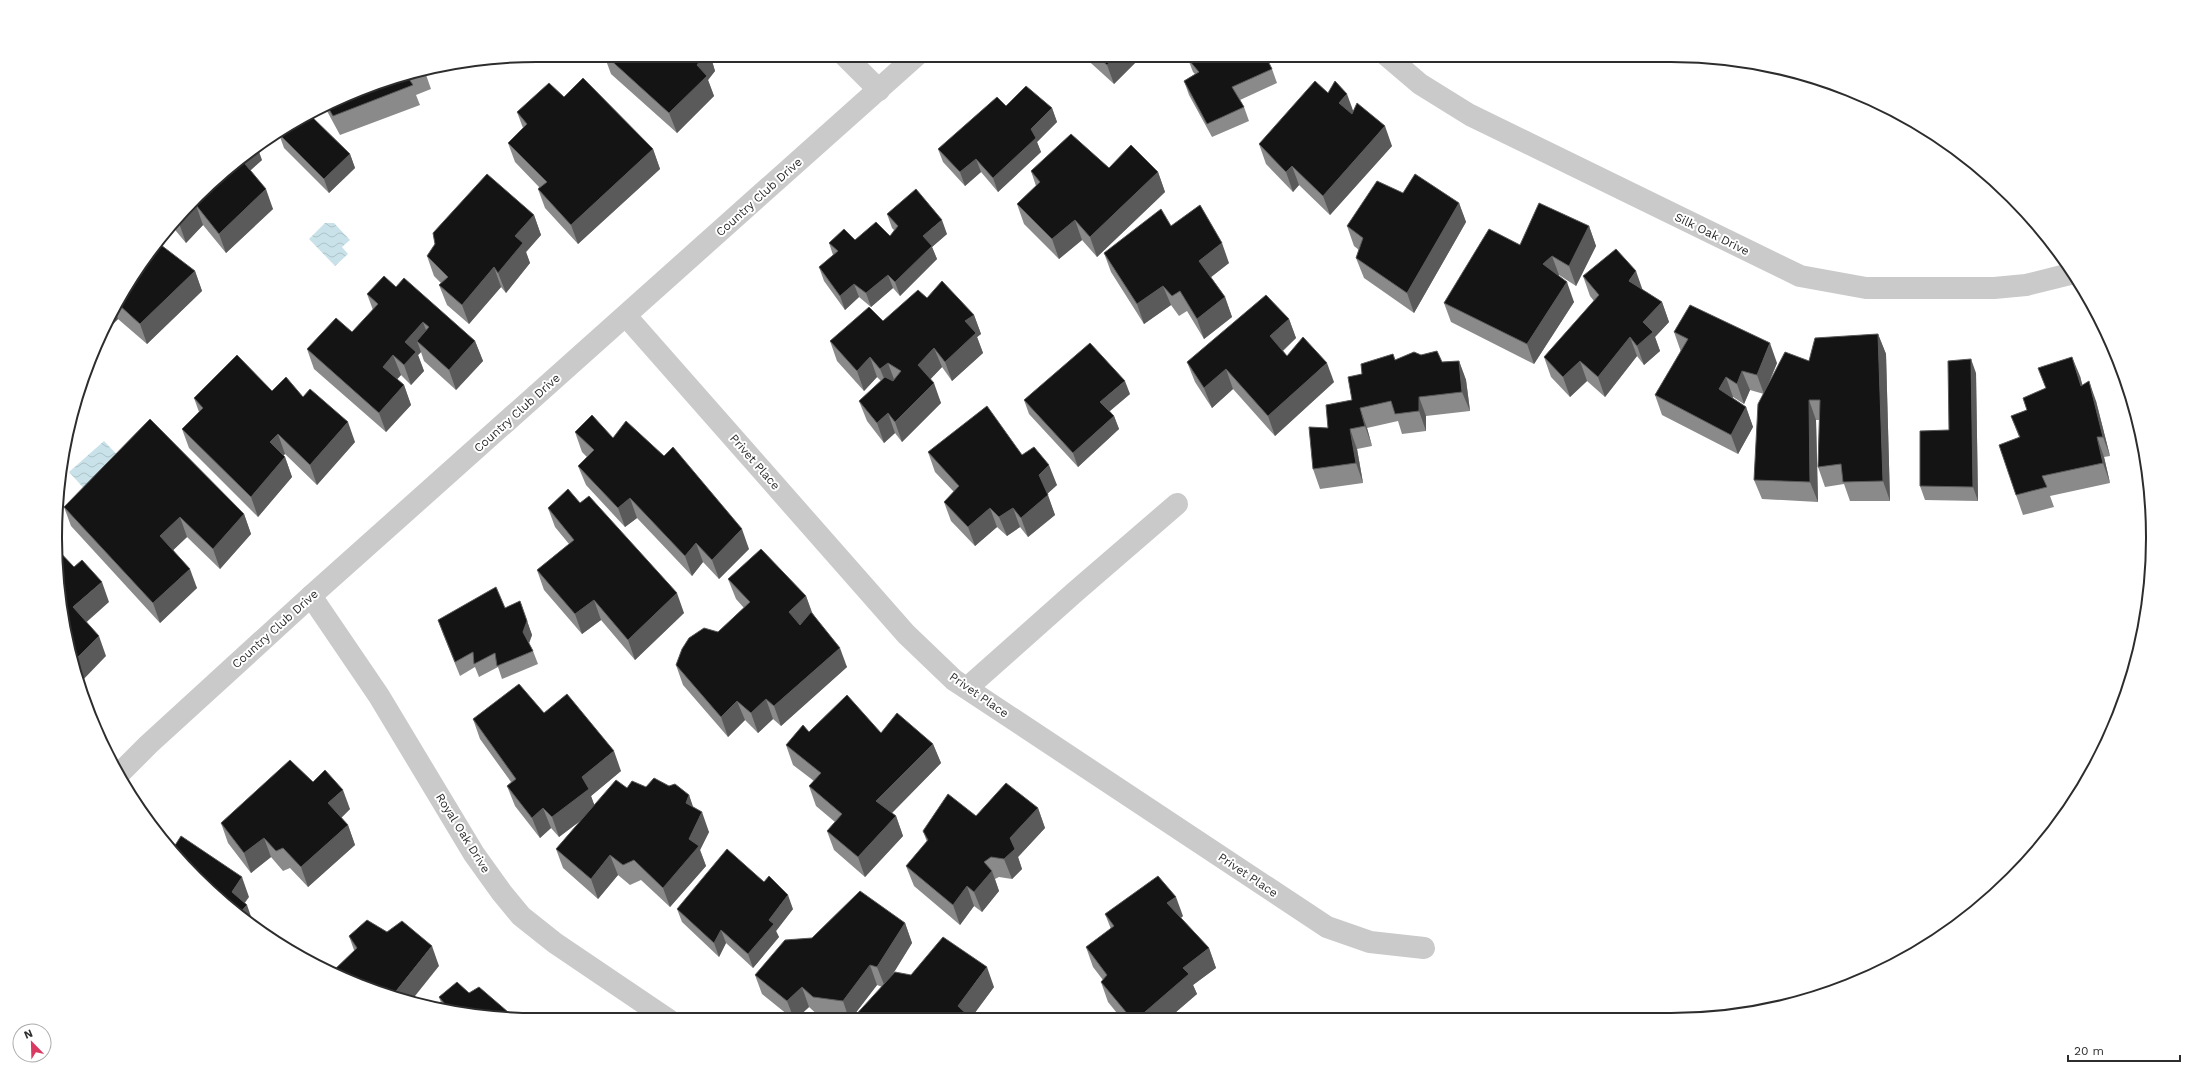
<svg xmlns="http://www.w3.org/2000/svg" width="2208" height="1075" font-family="'Work Sans',sans-serif">
	<style>
		.water { fill: url(#water-waves) }
		.lines { fill: none; stroke-linecap: round; stroke-linejoin: round }
		.minor { stroke: #cacaca; stroke-width: 22 }
		.wall { fill: #8a8a8a }
		.shaded-wall { fill: #5a5a5a }
		.building { fill: #141414; stroke: #5a5a5a }
		.labels { text-anchor: middle; stroke-width: 4; stroke-linejoin: round; paint-order: stroke }
		.street-label { font-size: 12px; fill: #2d2d2d; stroke: #fff }
		.rim { fill: none; stroke: #2d2d2d; stroke-width: 2 }
	</style>
	<defs>
		<pattern id="water-waves" width="16" height="10" patternUnits="userSpaceOnUse"><rect width="16" height="10" fill="#c9e2e9"/><path d="M0 5q4-4 8 0t8 0" fill="none" stroke="#adc2c8"/></pattern>
	</defs>
	<rect width="100%" height="100%" fill="#fff"/>
	<g class="water">
		<path d="M325,223H334L350,240L342,247L348,254L335,266L309,239Z"/>
		<path d="M104,441L125,463L90,495L69,472Z"/>
	</g>
	<g class="lines">
		<g class="minor">
			<path d="M844,55L879,90"/>
			<path d="M1386,55L1420,84L1470,115L1800,276L1866,288H1994L2026,285L2074,273"/>
			<path d="M626,316L906,634L954,680L1327,927L1370,942L1424,948"/>
			<path d="M311,596L379,696L474,854L502,893L521,916L555,943L669,1020"/>
			<path d="M967,688L1075,592L1177,504"/>
			<path d="M119,774L149,744L311,596L917,55"/>
		</g>
	</g>
	<g class="wall">
		<path d="M604,55L712,61L715,71L708,80L714,96L677,133L611,74Z"/>
		<path d="M1082,55H1143L1114,84Z"/>
		<path d="M1188,59L1272,69L1277,83L1240,100L1244,107L1249,121L1212,137L1189,95L1184,81L1195,74L1193,72Z"/>
		<path d="M424,69L431,89L416,95L420,105L340,135L327,111L321,112L320,109L382,81Z"/>
		<path d="M1328,93L1353,111L1392,146L1330,215L1299,185L1293,192L1266,164L1259,144Z"/>
		<path d="M564,97L653,149L660,169L578,244L545,208L538,189L539,187L515,162L508,143L523,128L517,112Z"/>
		<path d="M1006,106L1052,108L1057,122L1037,142L1041,152L998,192L981,172L965,186L943,162L938,149Z"/>
		<path d="M279,134L350,154L355,168L329,193L284,148Z"/>
		<path d="M244,155L262,160L250,171L273,209L226,253L203,225L186,243L171,225L175,219Z"/>
		<path d="M1109,168L1158,172L1165,192L1097,257L1082,240L1059,259L1024,224L1017,204L1036,186L1031,171Z"/>
		<path d="M1403,193L1459,203L1466,222L1414,313L1364,278L1356,258L1359,250L1354,246L1347,226Z"/>
		<path d="M887,214L947,234L932,247L937,259L900,296L893,288L871,307L859,297L845,310L824,281L819,267L833,255L829,243L890,236L894,230L892,228Z"/>
		<path d="M534,215L541,235L526,252L530,263L506,293L501,287L469,324L447,305L439,285L441,283L434,276L427,256Z"/>
		<path d="M1171,226L1229,263L1211,277L1225,297L1232,317L1204,339L1187,311L1179,316L1171,305L1144,324L1111,272L1104,253Z"/>
		<path d="M1589,226L1596,246L1576,286L1559,275L1558,276L1574,302L1534,364L1451,322L1444,303L1520,245Z"/>
		<path d="M136,270L195,271L202,291L147,344L118,319L101,336Z"/>
		<path d="M1583,276L1643,290L1662,302L1669,322L1655,337L1660,351L1644,365L1637,356L1605,397L1587,381L1570,397L1551,377L1544,357L1594,301L1590,296Z"/>
		<path d="M396,287L475,341L483,361L456,390L424,361L421,352L418,355L424,371L411,385L401,375L397,379L404,385L411,405L386,432L314,369L307,349L352,332L373,310L367,294Z"/>
		<path d="M927,298L974,315L981,334L977,337L983,353L952,381L942,367L930,379L941,403L902,442L895,433L884,443L867,421L859,401L881,381L877,377L864,391L837,361L830,341L883,321Z"/>
		<path d="M1289,319L1296,338L1283,351L1287,356L1334,382L1275,436L1233,389L1212,408L1195,382L1187,362Z"/>
		<path d="M1674,332L1777,363L1767,388L1809,361L1878,334L1886,354L1890,501H1850L1844,484L1825,487L1818,467L1819,420H1816L1818,502L1762,499L1754,480L1764,394L1750,390L1744,404L1733,397L1732,398L1746,407L1753,427L1738,454L1662,415L1655,395L1681,352Z"/>
		<path d="M1421,355L1442,362L1459,361L1466,380L1470,411L1426,416V431L1402,434L1398,421L1367,428L1372,446L1357,449L1363,483L1320,489L1313,469L1328,428L1352,400L1362,374L1395,360Z"/>
		<path d="M1976,373L1978,501L1925,500L1920,486L1949,430Z"/>
		<path d="M2080,376L2082,385L2096,401L2110,456L2104,457L2110,483L2050,496L2054,507L2023,515L2016,495L2019,437L2011,416L2027,410Z"/>
		<path d="M272,391L303,397L355,442L317,485L285,454L283,455L285,457L292,477L258,517L189,448L182,429L199,412L194,398Z"/>
		<path d="M1130,394L1110,411L1114,416L1119,429L1078,467L1029,414L1024,400Z"/>
		<path d="M575,432L613,438L749,549L719,579L703,562L692,576L637,518L625,527L586,485L578,466L587,457L582,452Z"/>
		<path d="M928,452L1022,455L1057,485L1047,494L1055,515L1028,537L1020,527L1007,536L997,527L975,546L951,521L944,502L954,492L935,472Z"/>
		<path d="M580,503L684,613L635,660L601,620L582,634L544,590L537,570L569,544L555,527L548,508Z"/>
		<path d="M64,507L244,514L251,534L220,569L187,537L173,550L197,588L160,623L71,526Z"/>
		<path d="M728,579L806,596L812,612L847,667L781,726L773,719L758,733L745,720L728,737L683,685L676,665L718,632L744,608L736,599Z"/>
		<path d="M520,601L532,635L529,644L533,651L538,664L502,679L498,667L479,677L475,667L460,676L443,634L438,620L505,608Z"/>
		<path d="M544,713L621,771L591,796L594,805L627,788L669,786L689,795L693,808L709,832L700,850L706,866L670,907L641,880L630,885L618,875L598,899L563,868L556,849L580,821L559,837L551,828L540,838L515,806L507,786L511,782L480,739L473,719Z"/>
		<path d="M809,732L881,733L933,744L941,763L892,813L896,816L903,836L865,877L834,850L827,831L835,822L816,806L809,786L814,781L793,765L786,745Z"/>
		<path d="M313,782L350,809L341,818L348,825L355,845L308,887L290,868L283,871L271,857L251,873L228,843L221,823Z"/>
		<path d="M1038,808L1045,828L1018,857L1022,869L1012,879L999,877L995,879L999,891L982,912L974,906L960,925L914,886L906,866L927,842L923,831L976,816Z"/>
		<path d="M677,909H793L776,931L779,937L753,968L726,943L719,957L682,922Z"/>
		<path d="M1105,914L1183,916L1181,918L1209,948L1216,968L1193,985L1197,994L1169,1018H1121L1108,1002L1101,982L1103,980L1093,967L1086,947L1111,929Z"/>
		<path d="M905,923L912,943L892,975H911L994,987L971,1018L877,985L851,1019H836L820,1017L809,1007L796,1019H793L762,994L755,975L812,938Z"/>
		<path d="M349,936L439,966L354,950Z"/>
		<path d="M469,993L515,1018L444,1011L439,997Z"/>
	</g>
	<g class="shaded-wall">
		<path d="M705,55H718L712,61L715,71L708,80L714,96L677,133L669,113L697,65Z"/>
		<path d="M1116,55H1143L1114,84L1107,65Z"/>
		<path d="M1347,94L1354,113L1346,123L1339,103Z"/>
		<path d="M1052,108L1057,122L1037,142L1041,152L998,192L993,178L1031,129Z"/>
		<path d="M1385,126L1392,146L1330,215L1323,196Z"/>
		<path d="M257,146L262,160L245,175L239,159L244,155Z"/>
		<path d="M653,149L660,169L578,244L571,225Z"/>
		<path d="M350,154L355,168L329,193L324,179Z"/>
		<path d="M976,159L981,172L965,186L960,172Z"/>
		<path d="M1292,166L1299,185L1293,192L1286,172Z"/>
		<path d="M1158,172L1165,192L1097,257L1090,237Z"/>
		<path d="M266,189L273,209L226,253L219,234Z"/>
		<path d="M1459,203L1466,222L1414,313L1407,293Z"/>
		<path d="M196,205L203,225L186,243L179,223Z"/>
		<path d="M534,215L541,235L526,252L530,263L506,293L498,273L515,236Z"/>
		<path d="M942,220L947,234L932,247L937,259L900,296L895,282L923,236Z"/>
		<path d="M1075,220L1082,240L1059,259L1052,239Z"/>
		<path d="M1589,226L1596,246L1576,286L1569,266Z"/>
		<path d="M1222,243L1229,263L1206,281L1199,261Z"/>
		<path d="M1552,256L1559,275L1550,284L1543,264Z"/>
		<path d="M494,267L501,287L469,324L462,305Z"/>
		<path d="M195,271L202,291L147,344L140,324Z"/>
		<path d="M1636,271L1643,291L1629,281Z"/>
		<path d="M888,275L893,288L871,307L866,293Z"/>
		<path d="M1567,282L1574,302L1534,364L1527,344Z"/>
		<path d="M854,284L859,297L845,310L840,296Z"/>
		<path d="M1163,286L1171,305L1144,324L1137,304Z"/>
		<path d="M1225,297L1232,317L1204,339L1197,319Z"/>
		<path d="M1662,302L1669,322L1655,337L1660,351L1644,365L1637,346L1643,322Z"/>
		<path d="M115,309L118,319L101,336Z"/>
		<path d="M974,315L981,334L977,337L983,353L952,381L945,362L965,321Z"/>
		<path d="M1289,319L1296,338L1277,356L1270,336Z"/>
		<path d="M423,322L430,341H417L421,352L418,355L424,371L411,385L404,365L405,342Z"/>
		<path d="M1878,334L1886,354L1890,501L1883,481Z"/>
		<path d="M1630,337L1637,356L1605,397L1598,377Z"/>
		<path d="M475,341L483,361L456,390L449,370Z"/>
		<path d="M1770,343L1777,363L1764,394L1757,375Z"/>
		<path d="M934,348L942,367L926,384L918,365Z"/>
		<path d="M393,355L401,375L390,387L383,367Z"/>
		<path d="M870,357L877,377L864,391L857,371Z"/>
		<path d="M2072,357L2080,376L2088,406L2081,386Z"/>
		<path d="M1971,359L1976,373L1978,501L1973,487Z"/>
		<path d="M1459,361L1466,380L1470,411L1462,392Z"/>
		<path d="M1580,361L1587,381L1570,397L1563,377Z"/>
		<path d="M888,363L895,382L888,388L880,369Z"/>
		<path d="M1327,363L1334,382L1275,436L1268,416Z"/>
		<path d="M1226,369L1233,389L1212,408L1204,388Z"/>
		<path d="M1742,371L1750,390L1744,404L1737,384Z"/>
		<path d="M1726,377L1733,397L1726,409L1719,389Z"/>
		<path d="M1125,381L1130,394L1105,415L1100,402Z"/>
		<path d="M2089,381L2096,401L2110,456L2103,437Z"/>
		<path d="M934,383L941,403L902,442L895,422Z"/>
		<path d="M404,385L411,405L386,432L379,413Z"/>
		<path d="M1419,397L1426,416V431L1419,411Z"/>
		<path d="M1809,400L1816,420L1818,502L1810,482Z"/>
		<path d="M1746,407L1753,427L1738,454L1731,435Z"/>
		<path d="M1360,408L1367,428L1372,446L1365,426Z"/>
		<path d="M888,413L895,433L884,443L877,423Z"/>
		<path d="M1114,416L1119,429L1078,467L1073,453Z"/>
		<path d="M348,422L355,442L317,485L310,465Z"/>
		<path d="M1350,429L1357,449L1363,483L1356,463Z"/>
		<path d="M278,434L285,454L277,462L270,442Z"/>
		<path d="M2097,437L2104,457L2110,483L2103,463Z"/>
		<path d="M285,457L292,477L258,517L251,497Z"/>
		<path d="M1049,465L1057,485L1046,495L1039,475Z"/>
		<path d="M1048,495L1055,515L1028,537L1021,518Z"/>
		<path d="M630,498L637,518L625,527L618,508Z"/>
		<path d="M990,508L997,527L975,546L968,527Z"/>
		<path d="M1013,508L1020,527L1007,536L999,517Z"/>
		<path d="M244,514L251,534L220,569L213,549Z"/>
		<path d="M180,517L187,537L167,556L160,536Z"/>
		<path d="M742,529L749,549L719,579L712,560Z"/>
		<path d="M696,543L703,562L692,576L685,556Z"/>
		<path d="M190,569L197,588L160,623L153,603Z"/>
		<path d="M102,582L109,602L81,627L73,607Z"/>
		<path d="M677,593L684,613L635,660L628,640Z"/>
		<path d="M806,596L813,616L796,632L789,612Z"/>
		<path d="M594,600L601,620L582,634L575,614Z"/>
		<path d="M527,621L532,635L528,645L523,632Z"/>
		<path d="M99,636L106,656L79,684L73,662Z"/>
		<path d="M840,648L847,667L781,726L774,706Z"/>
		<path d="M766,699L773,719L758,733L751,713Z"/>
		<path d="M737,701L745,720L728,737L721,717Z"/>
		<path d="M933,744L941,763L884,821L876,801Z"/>
		<path d="M614,751L621,771L591,796L596,809L559,837L552,817L582,777Z"/>
		<path d="M343,790L350,809L336,823L328,803Z"/>
		<path d="M689,795L696,815L686,803Z"/>
		<path d="M543,808L551,828L540,838L532,818Z"/>
		<path d="M1038,808L1045,828L1018,857L1022,869L1012,879L1004,859L1010,838Z"/>
		<path d="M702,812L709,832L700,850L706,866L670,907L663,888L689,839Z"/>
		<path d="M896,816L903,836L865,877L858,857Z"/>
		<path d="M348,825L355,845L308,887L301,867Z"/>
		<path d="M264,838L271,857L251,873L244,853Z"/>
		<path d="M610,855L618,875L598,899L591,879Z"/>
		<path d="M992,871L999,891L982,912L974,892Z"/>
		<path d="M242,877L249,897L239,911L232,892Z"/>
		<path d="M967,886L974,906L960,925L953,905Z"/>
		<path d="M788,895L793,909L776,931L779,937L753,968L748,954L769,920Z"/>
		<path d="M1176,897L1183,916L1174,923L1167,903Z"/>
		<path d="M247,905L254,925H253L239,914Z"/>
		<path d="M905,923L912,943L885,987L877,967Z"/>
		<path d="M721,930L726,943L719,957L714,943Z"/>
		<path d="M432,946L439,966L411,1001L393,996V995Z"/>
		<path d="M1209,948L1216,968L1193,985L1197,994L1169,1018H1138L1183,968Z"/>
		<path d="M870,965L877,985L851,1019H849L843,1001Z"/>
		<path d="M987,967L994,987L971,1018L958,1006Z"/>
		<path d="M802,987L809,1007L796,1019H794L787,1001Z"/>
	</g>
	<g class="building">
		<path d="M605,55H705L697,65L707,76L669,113Z"/>
		<path d="M1096,55H1116L1107,65Z"/>
		<path d="M1195,55H1265L1272,69L1232,87L1244,107L1207,124L1184,81L1199,72L1188,59Z"/>
		<path d="M424,69L407,76L413,85L333,116L327,106L382,81Z"/>
		<path d="M583,78L653,149L571,225L538,189L547,182L508,143L527,124L517,112L549,83L564,97Z"/>
		<path d="M1315,81L1328,93L1335,81L1347,94L1339,103L1352,114L1357,103L1385,126L1323,196L1292,166L1286,172L1259,144Z"/>
		<path d="M1026,86L1052,108L1031,129L1036,138L993,178L976,159L960,172L938,149L997,97L1006,106Z"/>
		<path d="M309,114L350,154L324,179L279,134L286,126L296,120Z"/>
		<path d="M1071,134L1109,168L1131,145L1158,172L1090,237L1075,220L1052,239L1017,204L1040,182L1031,171Z"/>
		<path d="M240,158L266,189L219,234L196,205L179,223L175,219Z"/>
		<path d="M487,174L534,215L515,236L523,243L498,273L494,267L462,305L439,285L448,277L427,256L435,244L433,233Z"/>
		<path d="M1415,174L1459,203L1407,293L1356,258L1363,238L1347,226L1377,181L1403,193Z"/>
		<path d="M916,189L942,220L923,236L932,246L895,282L888,275L866,293L854,284L840,296L819,267L838,251L829,243L844,229L855,240L876,222L890,236L898,226L887,214Z"/>
		<path d="M1539,203L1589,226L1569,266L1552,256L1543,264L1567,282L1527,344L1444,303L1489,229L1520,245Z"/>
		<path d="M1200,205L1222,243L1199,261L1225,297L1197,319L1180,291L1172,296L1163,286L1137,304L1104,253L1161,209L1171,226Z"/>
		<path d="M157,242L195,271L140,324L118,304L136,270Z"/>
		<path d="M1616,249L1636,271L1629,281L1662,302L1643,322L1653,332L1637,346L1630,337L1598,377L1580,361L1563,377L1544,357L1599,295L1583,276Z"/>
		<path d="M384,276L396,287L404,278L475,341L449,370L417,341L429,327L423,322L405,342L416,352L404,365L393,355L383,367L404,385L379,413L307,349L336,318L352,332L378,304L367,294Z"/>
		<path d="M942,281L974,315L965,321L976,333L945,362L934,348L918,365L934,383L895,422L888,413L877,423L859,401L885,377L893,381L901,371L888,363L880,369L870,357L857,371L830,341L869,307L883,321L918,290L927,298Z"/>
		<path d="M1266,295L1289,319L1270,336L1287,356L1303,337L1327,363L1268,416L1226,369L1204,388L1187,362Z"/>
		<path d="M1690,305L1770,343L1757,375L1742,371L1737,384L1726,377L1719,389L1746,407L1731,435L1655,395L1688,339L1674,332Z"/>
		<path d="M1878,334L1883,481L1843,482L1841,464L1818,467L1820,400H1809L1810,482L1754,480L1758,404L1785,352L1809,361L1815,338Z"/>
		<path d="M1090,343L1125,381L1100,402L1114,416L1073,453L1024,400Z"/>
		<path d="M1437,351L1442,362L1459,361L1462,392L1419,397V411L1395,414L1391,401L1360,408L1365,426L1350,429L1356,463L1313,469L1309,427L1328,428L1326,405L1352,400L1348,377L1362,374L1361,364L1393,354L1395,360L1414,352L1421,355Z"/>
		<path d="M237,355L272,391L286,377L303,397L310,389L348,422L310,465L278,434L270,442L285,457L251,497L182,429L203,408L194,398Z"/>
		<path d="M2072,357L2081,386L2089,381L2103,437H2097L2103,463L2042,476L2047,487L2016,495L1999,445L2020,437L2011,416L2027,410L2023,398L2046,388L2038,368Z"/>
		<path d="M1971,359L1973,487L1920,486V431L1949,430L1948,361Z"/>
		<path d="M987,406L1022,455L1034,447L1049,465L1039,475L1048,495L1021,518L1013,508L999,517L990,508L968,527L944,502L959,486L928,452Z"/>
		<path d="M592,415L613,438L626,421L664,456L673,447L742,529L712,560L696,543L685,556L630,498L618,508L578,466L594,450L575,432Z"/>
		<path d="M150,419L244,514L213,549L180,517L160,536L190,569L153,603L64,507Z"/>
		<path d="M568,489L580,503L589,496L677,593L628,640L594,600L575,614L537,570L574,540L548,508Z"/>
		<path d="M56,548L74,567L82,560L102,582L73,607L99,636L73,662L59,601Z"/>
		<path d="M761,549L806,596L789,612L800,625L811,612L840,648L774,706L766,699L751,713L737,701L721,717L676,665L682,649L689,638L704,628L718,632L750,602L728,579Z"/>
		<path d="M496,587L505,608L520,601L527,621L523,632L533,651L497,666L495,653L474,664L473,652L455,662L438,620Z"/>
		<path d="M519,684L544,713L567,694L614,751L582,777L589,789L552,817L543,808L532,818L507,786L516,779L473,719Z"/>
		<path d="M847,695L881,733L897,713L933,744L876,801L896,816L858,857L827,831L842,814L809,786L821,773L786,745L803,725L809,732Z"/>
		<path d="M290,760L313,782L325,770L343,790L328,803L348,825L301,867L283,848L276,851L264,838L244,853L221,823Z"/>
		<path d="M654,778L669,786L675,784L689,795L686,803L702,812L689,839L699,846L663,888L634,860L623,865L610,855L591,879L556,849L616,780L627,788L632,781L646,787Z"/>
		<path d="M1006,783L1038,808L1010,838L1015,849L1004,859L991,857L984,862L992,871L974,892L967,886L953,905L906,866L928,840L923,831L948,794L976,816Z"/>
		<path d="M181,836L242,877L232,892L247,905L239,914L196,879L172,850Z"/>
		<path d="M727,849L764,882L769,876L788,895L769,920L774,924L748,954L721,930L714,943L677,909Z"/>
		<path d="M1158,876L1176,897L1167,903L1209,948L1183,968L1189,974L1138,1018H1131L1101,982L1107,975L1086,947L1114,926L1105,914Z"/>
		<path d="M860,891L905,923L877,967L870,965L843,1001L813,997L802,987L787,1001L755,975L785,940L812,938Z"/>
		<path d="M367,920L387,932L402,921L432,946L393,995L394,996L353,983L332,972L357,948L349,936Z"/>
		<path d="M943,937L987,967L958,1006L971,1018L852,1019L895,972L911,975Z"/>
		<path d="M457,982L469,993L479,987L515,1018L448,1011L450,1010L439,997Z"/>
	</g>
	<g class="labels">
		<g class="street-label">
			<text transform="translate(759 197) rotate(-42)" y="4">Country Club Drive</text>
			<text transform="translate(1712 234) rotate(26)" y="4">Silk Oak Drive</text>
			<text transform="translate(517 413) rotate(-42)" y="4">Country Club Drive</text>
			<text transform="translate(755 462) rotate(49)" y="4">Privet Place</text>
			<text transform="translate(275 629) rotate(-42)" y="4">Country Club Drive</text>
			<text transform="translate(979 695) rotate(35)" y="4">Privet Place</text>
			<text transform="translate(463 833) rotate(58)" y="4">Royal Oak Drive</text>
			<text transform="translate(1248 875) rotate(34)" y="4">Privet Place</text>
		</g>
	</g>
	<path d="M0 0H2208V1075H0ZM537 62H1671A475 475 0 0 1 2146 537V538A475 475 0 0 1 1671 1013H537A475 475 0 0 1 62 538V537A475 475 0 0 1 537 62Z" fill="#fff" fill-rule="evenodd"/>
	<path class="rim" d="M537 62H1671A475 475 0 0 1 2146 537V538A475 475 0 0 1 1671 1013H537A475 475 0 0 1 62 538V537A475 475 0 0 1 537 62Z"/>
	<g transform="translate(32 1043) rotate(337)"><circle r="19" fill="#ffffff" stroke="#ababab"/>
	<path d="M0-3L7 15L0 10L-7 15Z" fill="#da3a61"/>
	<text y="-6" font-size="11" font-weight="bold" text-anchor="middle" fill="#2d2d2d">N</text>
	</g>
	<path d="M2068 1055v6h112v-6" fill="none" stroke="#2d2d2d" stroke-width="2"/>
	<text x="2074" y="1055" font-size="12" fill="#2d2d2d" stroke="#ffffff" stroke-width="3" paint-order="stroke">20 m</text>
</svg>
